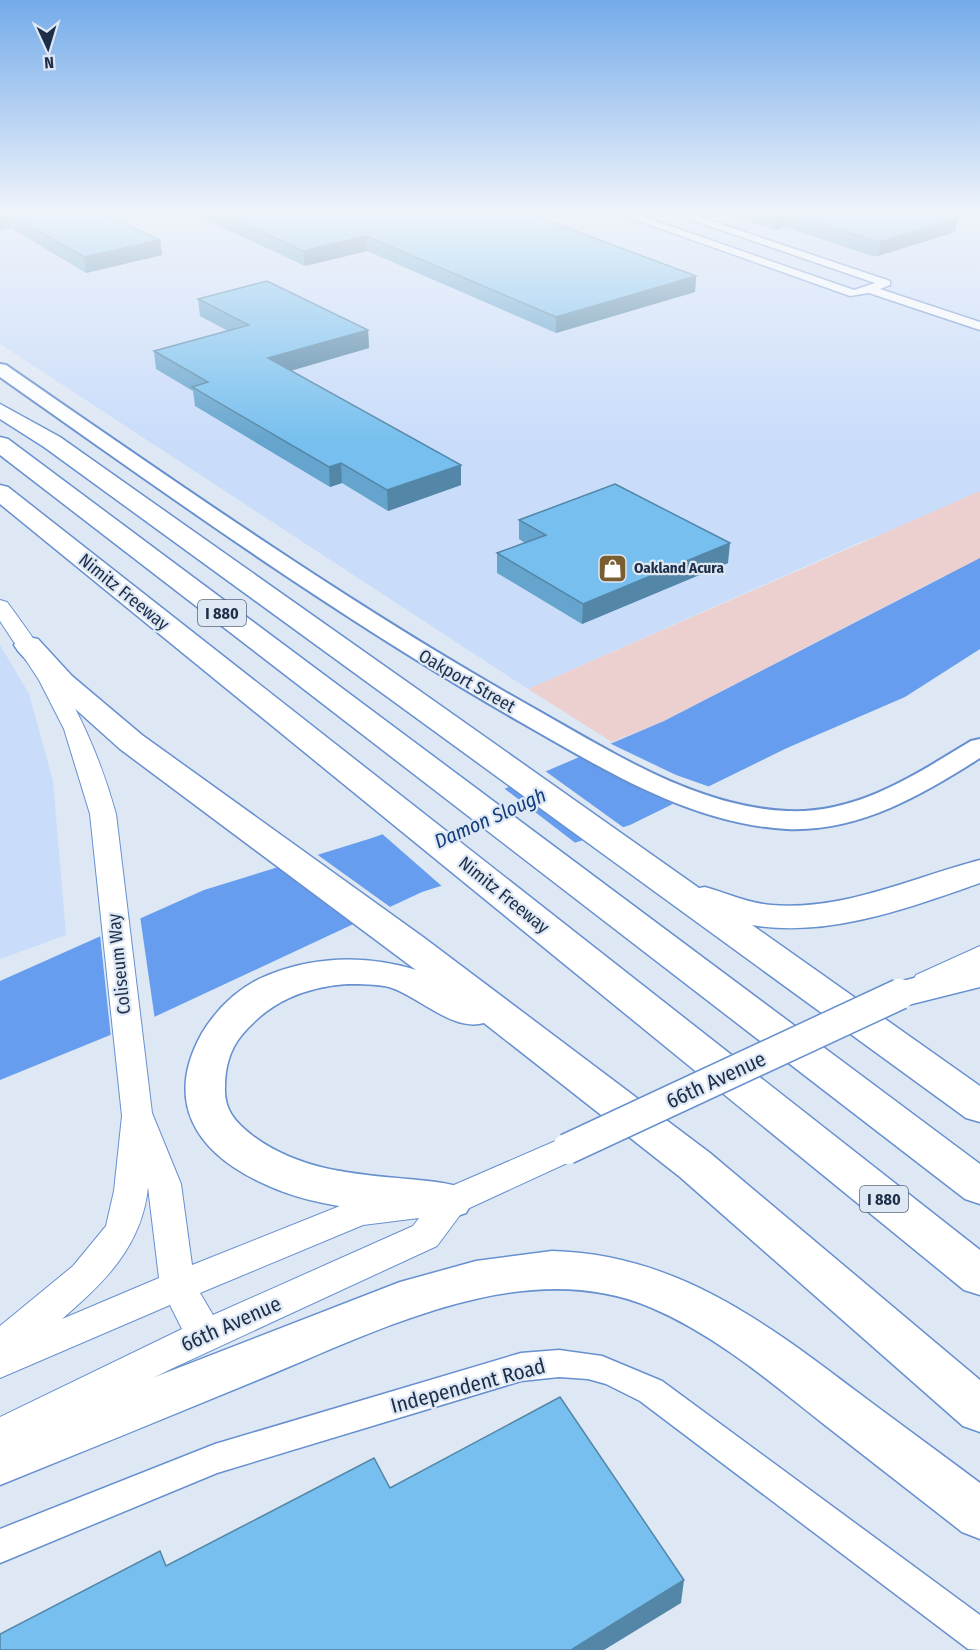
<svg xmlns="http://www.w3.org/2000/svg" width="980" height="1650" font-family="'Fira Sans Condensed',sans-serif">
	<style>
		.built { fill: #c9dcfa }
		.green { fill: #ecd0cf }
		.water { fill: #679dee }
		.pier { fill: #dee7f4 }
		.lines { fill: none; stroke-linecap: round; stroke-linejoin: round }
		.minor-casing { stroke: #6790cf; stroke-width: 3 }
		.tertiary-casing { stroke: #6790cf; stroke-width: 2 }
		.secondary-casing { stroke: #6790cf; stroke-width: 4 }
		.motorway-casing { stroke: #6790cf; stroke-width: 3 }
		.minor { fill: #fff; fill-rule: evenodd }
		.tertiary { fill: #fff; fill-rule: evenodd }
		.secondary { fill: #fff; fill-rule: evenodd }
		.motorway { fill: #fff; fill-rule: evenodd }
		.tertiary-bridge-casing { stroke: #6790cf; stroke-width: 33; stroke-linecap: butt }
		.tertiary-bridge { stroke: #fff; stroke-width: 30 }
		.wall { fill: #65a4cd }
		.shaded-wall { fill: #5386a7 }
		.building { fill: #76bfee; stroke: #5386a7; stroke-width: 1.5 }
		.labels { text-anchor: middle; stroke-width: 4.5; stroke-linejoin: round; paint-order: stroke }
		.far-poi-label { font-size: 15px; font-weight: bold; fill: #1d2e48; stroke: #dee7f4; text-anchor: start }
		.shield { fill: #dee7f4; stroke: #57667c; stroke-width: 1.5 }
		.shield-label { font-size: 16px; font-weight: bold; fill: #1d2e48 }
		.street-label { font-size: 18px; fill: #1d2e48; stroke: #dee7f4 }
		.water-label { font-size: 20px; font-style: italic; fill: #123d7c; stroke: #dee7f4 }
		.near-street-label { font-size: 21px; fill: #1d2e48; stroke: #dee7f4 }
	</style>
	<rect width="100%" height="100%" fill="#dee7f4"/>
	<g class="built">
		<path d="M0,211H980V496L858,543L528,689L0,344Z"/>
		<path d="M0,645L29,694L53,781L66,935L0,959Z"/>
	</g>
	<path class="green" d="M980,491V583L944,576L664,721L612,742L528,689Z"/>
	<path class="water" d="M980,558V649L905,697L787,748L630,825L422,892L152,1018L0,1080V981L204,890L372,838L476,801L664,721Z"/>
	<g class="pier">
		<path d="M605,741L676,775L713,788L677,806L574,754Z"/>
		<path d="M541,768L627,830L592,841L512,781Z"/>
		<path d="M501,786L578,845L444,888L380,832Z"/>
		<path d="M315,853L393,909L360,926L278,864Z"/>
		<path d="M140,916L155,1020L111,1038L100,934Z"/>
	</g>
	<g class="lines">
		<defs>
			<g id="minor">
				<path d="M611,211H627L854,290L875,283L666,211H682L890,281V285L880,289L980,322V330L869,293L850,296Z"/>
				<path d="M559,1350L602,1356L662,1381L980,1615V1650L968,1649L640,1401L606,1384L588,1379L559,1377L521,1381L217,1473L0,1563V1529L215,1444L521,1353Z"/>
			</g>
			<g id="tertiary">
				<path d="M0,600L7,602C58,670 93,731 116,814L152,1113L181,1184L192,1265L360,1198L447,1188L567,1136L578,1140L583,1149L578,1158L463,1211L437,1246L171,1369L0,1454V1417L182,1329L170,1305L0,1378V1326L73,1266L106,1226L114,1191L122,1116L90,814L64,729L39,680L0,621ZM148,1187L159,1278L62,1319C105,1282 142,1246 148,1187ZM419,1218L413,1226L213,1315L200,1293L363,1225Z"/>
				<path d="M980,946V968L926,992L916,989L912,982L916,975Z"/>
			</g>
			<path id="secondary" d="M0,364L6,365C180,485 353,607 537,710C613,753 697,807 787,811C857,814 913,776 971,741L980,739V758C921,795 860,832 787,829C689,824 600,767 517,720C337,617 169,496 0,377Z"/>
			<g id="motorway">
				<path d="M0,404L60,437L699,888L705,887C727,893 747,903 771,905C844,911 911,878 980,860V883C908,908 829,938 752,925L980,1086V1122L966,1118L44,447L0,419Z"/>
				<path d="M0,437L8,439L980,1164V1204L965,1199L0,455Z"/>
				<path d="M0,485L8,487L980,1250V1295L964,1290L0,504Z"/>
				<path d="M28,637L38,639L72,676L142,735L423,937L710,1153L980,1380V1432L963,1426L680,1177L484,1023C452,1032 419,996 389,987C376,984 361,984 348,984C304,987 269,1002 241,1036C229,1051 225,1069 225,1087C224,1110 235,1122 253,1136C299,1170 352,1174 408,1179C428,1181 447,1182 466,1189L473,1201L466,1213L451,1218C388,1211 318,1211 260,1182C195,1151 164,1101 202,1033C216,1010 236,990 261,978C310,956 366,954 416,970L120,749L52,688L18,651L14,645L18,639Z"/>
				<path d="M980,961V987L900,1007L887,1003L881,994L887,985Z"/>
				<path d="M552,1251C674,1254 762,1320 856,1391C897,1422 939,1452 980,1483V1539L962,1532C915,1495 868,1459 821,1422C768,1380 715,1335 652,1308C523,1252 374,1333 255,1381C170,1416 85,1451 0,1485V1437L400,1282L476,1261Z"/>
			</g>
		</defs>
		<use href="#minor" class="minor-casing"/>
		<use href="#tertiary" class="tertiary-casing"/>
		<use href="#secondary" class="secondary-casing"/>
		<use href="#motorway" class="motorway-casing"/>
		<use href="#minor" class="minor"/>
		<use href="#tertiary" class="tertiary"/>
		<use href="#secondary" class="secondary"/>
		<use href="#motorway" class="motorway"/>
		<defs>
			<path id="tertiary-bridge" d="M567,1149L900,994"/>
		</defs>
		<use href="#tertiary-bridge" class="tertiary-bridge-casing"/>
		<use href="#tertiary-bridge" class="tertiary-bridge"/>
	</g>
	<g class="wall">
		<path d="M0,211L160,240L162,255L86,273L11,228Z"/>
		<path d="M187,211H522L696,276L695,292L556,333L367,251L305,266Z"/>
		<path d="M717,211H849L855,213L958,218L955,232L878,256H872L785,227L775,230Z"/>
		<path d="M198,299L368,330L369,348L291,370L461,465V485L388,511L342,483L330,487L195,406L193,391L156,369L154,351L228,331L200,316Z"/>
		<path d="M519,520L728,563L582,624L497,573V553L525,543L519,539Z"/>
	</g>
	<g class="shaded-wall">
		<path d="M787,213L785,227L775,230L777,216Z"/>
		<path d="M9,214L11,228L0,231V216Z"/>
		<path d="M958,218L955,232L878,256L880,242Z"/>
		<path d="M366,236L367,251L305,266L303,251Z"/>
		<path d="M160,240L162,255L86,273L84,257Z"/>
		<path d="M696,276L695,292L556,333V317Z"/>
		<path d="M368,330L369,348L270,377L268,358Z"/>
		<path d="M341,463L342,483L330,487L329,467Z"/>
		<path d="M461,465V485L388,511L387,490Z"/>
		<path d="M730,543L728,563L582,624L583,604Z"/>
		<path d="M684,1580L681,1603L604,1650H571Z"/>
	</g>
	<g class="building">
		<path d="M0,211H98L160,240L84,257L9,214L0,216Z"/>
		<path d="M217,211H522L696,276L556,317L366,236L303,251Z"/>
		<path d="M762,211H849L855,213L863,211H933L958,218L880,242L874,241L787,213L777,216Z"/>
		<path d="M267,281L368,330L268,358L461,465L387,490L341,463L329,467L192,387L208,382L154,351L249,325L198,299Z"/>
		<path d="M615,484L730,543L583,604L497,553L546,535L519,520Z"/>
		<path d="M560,1397L684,1580L571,1650H0V1634L160,1551L166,1566L374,1458L390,1488Z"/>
	</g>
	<linearGradient id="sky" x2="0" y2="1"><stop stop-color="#74abea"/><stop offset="0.48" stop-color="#f0f4fa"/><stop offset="1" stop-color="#f0f4fa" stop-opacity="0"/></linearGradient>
	<rect width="980" height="442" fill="url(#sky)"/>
	<defs>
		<symbol id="shop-square" viewBox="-11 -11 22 22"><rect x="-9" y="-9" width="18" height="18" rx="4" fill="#7a5e31" stroke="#dee7f4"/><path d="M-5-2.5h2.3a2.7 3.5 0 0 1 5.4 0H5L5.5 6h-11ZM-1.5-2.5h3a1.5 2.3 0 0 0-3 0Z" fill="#fff"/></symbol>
	</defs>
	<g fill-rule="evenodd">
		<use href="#shop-square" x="596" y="552" width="33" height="33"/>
	</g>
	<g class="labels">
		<g class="far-poi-label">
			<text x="634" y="573">Oakland Acura</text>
		</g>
		<g class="shield">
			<rect x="198" y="600" width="48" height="26" rx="4.5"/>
			<rect x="860" y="1186" width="48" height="26" rx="4.5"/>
		</g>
		<g class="shield-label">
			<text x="222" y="619">I 880</text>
			<text x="884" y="1205">I 880</text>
		</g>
		<g class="street-label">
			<text transform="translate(124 592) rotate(39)" y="6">Nimitz Freeway</text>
			<text transform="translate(467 681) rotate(30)" y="6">Oakport Street</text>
			<text transform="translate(504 895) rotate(39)" y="6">Nimitz Freeway</text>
			<text transform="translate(119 964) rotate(-96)" y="6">Coliseum Way</text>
		</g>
		<g class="water-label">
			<text transform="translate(490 818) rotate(-24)" y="7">Damon Slough</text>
		</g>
		<g class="near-street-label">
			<text transform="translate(716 1080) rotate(-25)" y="7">66th Avenue</text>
			<text transform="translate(231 1324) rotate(-24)" y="7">66th Avenue</text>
			<text transform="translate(468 1386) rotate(-15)" y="7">Independent Road</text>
		</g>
	</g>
	<g transform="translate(48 48) rotate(176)" stroke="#dee7f4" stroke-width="4.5" paint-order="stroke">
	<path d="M0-4.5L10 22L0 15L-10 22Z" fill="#1d2e48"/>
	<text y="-9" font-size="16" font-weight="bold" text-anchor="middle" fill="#1d2e48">N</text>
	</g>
</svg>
